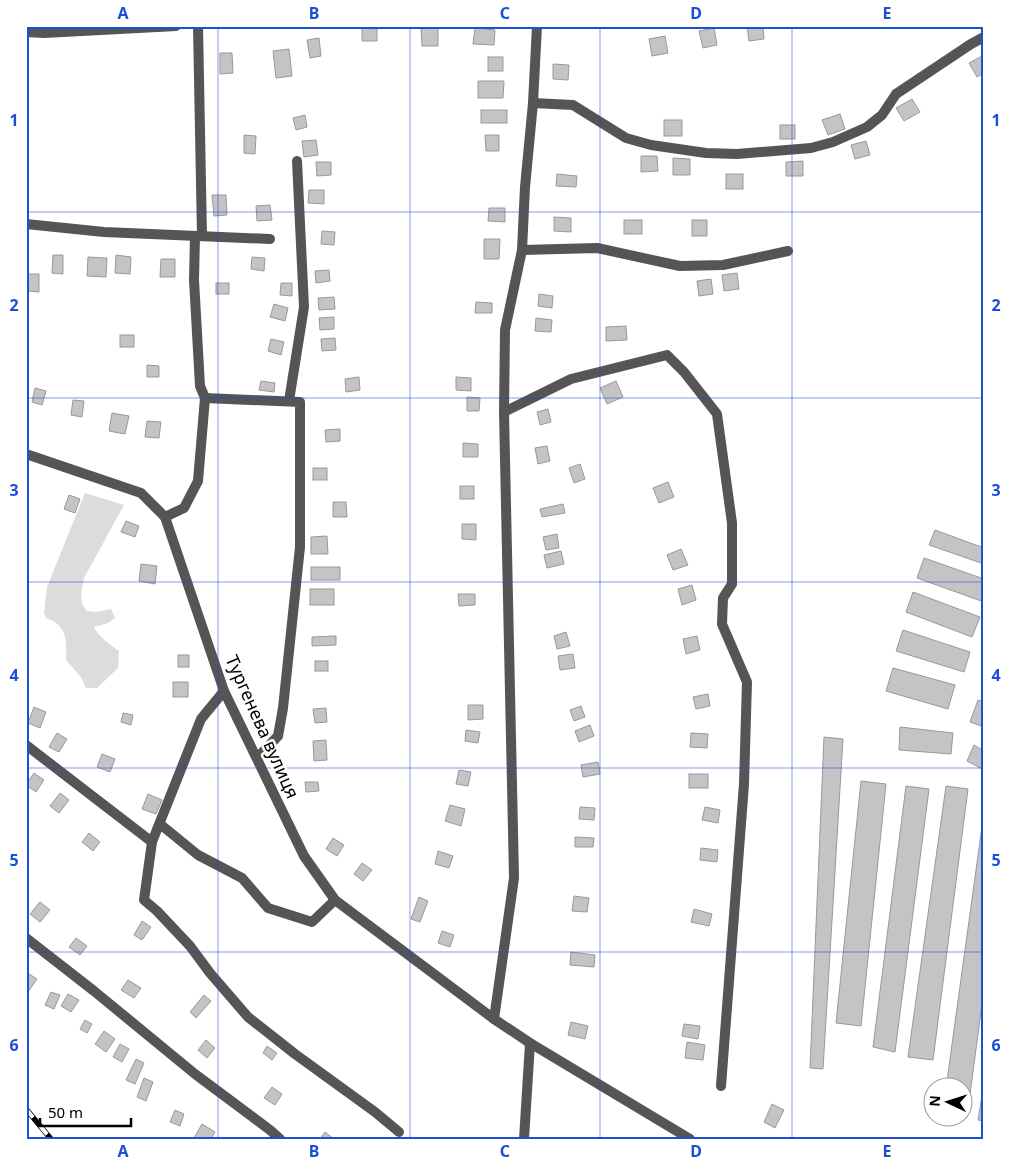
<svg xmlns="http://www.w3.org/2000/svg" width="1010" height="1165" font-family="'Noto Sans',sans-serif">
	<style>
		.green { fill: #dcdcdc }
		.building { fill: #c4c4c4; stroke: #999 }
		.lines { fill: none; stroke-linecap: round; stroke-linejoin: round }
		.minor { stroke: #555; stroke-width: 10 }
		.tertiary { stroke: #555; stroke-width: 10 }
		.rail-casing { stroke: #000; stroke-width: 5.5 }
		.rail { stroke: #fff; stroke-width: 4; stroke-dasharray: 11; stroke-linecap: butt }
		.grid { fill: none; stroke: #1d4ed8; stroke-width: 1; stroke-opacity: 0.55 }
		.labels { text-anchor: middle; stroke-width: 5; stroke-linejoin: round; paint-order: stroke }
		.street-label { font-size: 18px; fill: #000; stroke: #fff }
		.neatline { fill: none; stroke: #1d4ed8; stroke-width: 2 }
		.grid-label { font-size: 16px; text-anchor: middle; font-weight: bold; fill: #1d4ed8 }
	</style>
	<rect width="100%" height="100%" fill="#fff"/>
	<path class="green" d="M85,493L124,505L84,578L81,594L82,604L87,611L96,612L111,609L115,618L108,623L94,627C100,638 109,644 119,651L118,668L97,688H86L81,677L66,660C67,640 67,625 46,618L44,613L47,587Z"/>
	<g class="building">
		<path d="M747,26H763L764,39L749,41Z"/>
		<path d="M438,27V46H422L421,28Z"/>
		<path d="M362,28L377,29V41H362Z"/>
		<path d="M475,28L495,30L494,45L473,44Z"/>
		<path d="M714,28L717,45L703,48L699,31Z"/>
		<path d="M665,36L668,53L652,56L649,39Z"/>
		<path d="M319,38L321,56L310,58L307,40Z"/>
		<path d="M289,49L292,76L276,78L273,51Z"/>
		<path d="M220,53H232L233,73L220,74Z"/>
		<path d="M982,56L984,59V73L977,77L969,63Z"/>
		<rect x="488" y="57" width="15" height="14"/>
		<path d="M553,64L569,65L568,80L553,79Z"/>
		<path d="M478,81H504L503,98H478Z"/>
		<path d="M912,99L920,112L904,121L896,108Z"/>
		<rect x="481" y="110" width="26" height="13"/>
		<path d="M840,114L845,129L828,135L822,120Z"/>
		<path d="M305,115L307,127L296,130L293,118Z"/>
		<rect x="664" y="120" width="18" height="16"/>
		<rect x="780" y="125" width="15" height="14"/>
		<path d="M244,135L256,136L255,154L244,153Z"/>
		<path d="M485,135H499V151H486Z"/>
		<path d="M316,140L318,155L304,157L302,141Z"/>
		<path d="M866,141L870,155L855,159L851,145Z"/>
		<path d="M641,156H657L658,171L641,172Z"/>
		<path d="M673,158L690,159V175H673Z"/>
		<path d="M803,161V176H786V162Z"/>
		<path d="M316,162H331V175L317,176Z"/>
		<path d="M557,174L577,176L576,187L556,186Z"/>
		<rect x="726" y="174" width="17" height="15"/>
		<path d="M309,190H324V204L308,203Z"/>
		<path d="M212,195H226L227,215L214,216Z"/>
		<path d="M270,205L272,220L257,221L256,206Z"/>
		<path d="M489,208H505V222L488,221Z"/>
		<path d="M554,217L571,218V232L554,231Z"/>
		<rect x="624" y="220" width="18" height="14"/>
		<rect x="692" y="220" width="15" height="16"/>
		<path d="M322,231L335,232L334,245L321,244Z"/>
		<path d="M484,239H500L499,259H484Z"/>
		<path d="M53,255H63V274L52,273Z"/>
		<path d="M116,255L131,257L130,274L115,273Z"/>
		<path d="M88,257L107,258L106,277L87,276Z"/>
		<path d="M252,257L265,258L264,271L251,269Z"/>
		<path d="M161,259H175V277H160Z"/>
		<path d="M329,270L330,281L316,283L315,271Z"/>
		<path d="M737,273L739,289L724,291L722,275Z"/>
		<path d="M28,274H39V292L27,291Z"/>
		<path d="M711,279L713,294L699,296L697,281Z"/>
		<rect x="216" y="283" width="13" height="11"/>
		<path d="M281,283H292V296L280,295Z"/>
		<path d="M539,294L553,296L552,308L538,306Z"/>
		<path d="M334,297L335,309L319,310L318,298Z"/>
		<path d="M476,302L492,303V313H475Z"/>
		<path d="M274,304L288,308L285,321L270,317Z"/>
		<path d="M334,317V329L320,330L319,318Z"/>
		<path d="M536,318L552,320L551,332L535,331Z"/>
		<path d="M626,326L627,340L606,341V327Z"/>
		<rect x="120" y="335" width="14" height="12"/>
		<path d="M335,338L336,350L322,351L321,339Z"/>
		<path d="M271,339L284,342L281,355L268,351Z"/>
		<path d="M147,365L159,366V377H147Z"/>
		<path d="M359,377L360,390L346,392L345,379Z"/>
		<path d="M456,377L471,378V391L456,390Z"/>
		<path d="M261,381L275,383L274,392L259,390Z"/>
		<path d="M616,381L623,397L607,404L600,388Z"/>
		<path d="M35,388L46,391L42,405L32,402Z"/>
		<path d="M467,397L480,398L479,411H467Z"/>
		<path d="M73,400L84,401L82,417L71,415Z"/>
		<path d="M548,409L551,422L540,425L537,412Z"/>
		<path d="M112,413L129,416L125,434L109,431Z"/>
		<path d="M147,421L161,422L159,438L145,437Z"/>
		<path d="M340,429V441L326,442L325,430Z"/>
		<path d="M463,443L478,444V457H463Z"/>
		<path d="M547,446L550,461L538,464L535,448Z"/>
		<path d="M580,464L585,479L574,483L569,468Z"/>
		<rect x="313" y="468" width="14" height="12"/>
		<path d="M668,482L674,497L659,503L653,488Z"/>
		<rect x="460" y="486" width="14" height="13"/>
		<path d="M69,495L80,499L75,513L64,509Z"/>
		<path d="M333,502H346L347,517H333Z"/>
		<path d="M563,504L565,513L542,517L540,509Z"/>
		<path d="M126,521L139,526L135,537L121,532Z"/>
		<path d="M462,524H476V540L462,539Z"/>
		<path d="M935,530L984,548V564L929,545Z"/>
		<path d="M557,534L559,548L546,550L543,537Z"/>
		<path d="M327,536L328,554H311V537Z"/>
		<path d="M681,549L688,565L673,570L667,555Z"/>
		<path d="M561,551L564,564L547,568L544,555Z"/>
		<path d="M924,558L984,579V602L917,578Z"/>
		<path d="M141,564L157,566L155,584L139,581Z"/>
		<rect x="311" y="567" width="29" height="13"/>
		<path d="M692,585L696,600L682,605L678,589Z"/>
		<rect x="310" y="589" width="24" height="16"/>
		<path d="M913,592L980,617L972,637L906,612Z"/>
		<path d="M458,594H475V605L459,606Z"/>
		<path d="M903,630L970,652L964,672L896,651Z"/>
		<path d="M566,632L570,646L557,649L554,636Z"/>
		<path d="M336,636V645L312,646V637Z"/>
		<path d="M697,636L700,650L686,654L683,639Z"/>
		<path d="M573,654L575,668L560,670L558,656Z"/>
		<rect x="178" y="655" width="11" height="12"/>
		<rect x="315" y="661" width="13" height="10"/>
		<path d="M893,668L955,685L948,709L886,691Z"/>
		<rect x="173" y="682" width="15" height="15"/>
		<path d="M708,694L710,706L696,709L693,697Z"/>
		<path d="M978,700L984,702V727L970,722Z"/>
		<path d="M468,705H483V719L468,720Z"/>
		<path d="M581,706L585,717L574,721L570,710Z"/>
		<path d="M34,707L46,712L40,728L28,723Z"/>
		<path d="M326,708L327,722L315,723L313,709Z"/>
		<path d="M123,713L133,715L131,725L121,722Z"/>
		<path d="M590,725L594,736L579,742L575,731Z"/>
		<path d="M900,727L953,733L951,754L899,750Z"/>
		<path d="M466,730L480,732L478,743L465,741Z"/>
		<path d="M57,733L67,739L59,752L49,747Z"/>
		<path d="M691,733L708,734L707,748L690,747Z"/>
		<path d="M824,737L843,739L823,1069L810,1068Z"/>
		<path d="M326,740L327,760L314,761L313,741Z"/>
		<path d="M974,745L984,751V770L967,761Z"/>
		<path d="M102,754L115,759L110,772L97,767Z"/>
		<path d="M598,762L600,774L583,777L581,765Z"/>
		<path d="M459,770L471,772L468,786L456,784Z"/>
		<path d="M34,773L44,780L36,792L26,785Z"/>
		<rect x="689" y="774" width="19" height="14"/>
		<path d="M861,781L886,784L861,1026L836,1023Z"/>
		<path d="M305,782H318L319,791L306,792Z"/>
		<path d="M906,786L929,789L895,1052L873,1047Z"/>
		<path d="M946,786L968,789L933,1060L908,1057Z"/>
		<path d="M60,793L69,800L59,813L50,806Z"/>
		<path d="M148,794L162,800L156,814L142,809Z"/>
		<path d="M450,805L465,809L461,826L445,821Z"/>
		<path d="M580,807L595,808L594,820L579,819Z"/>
		<path d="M705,807L720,810L718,823L702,820Z"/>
		<path d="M984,812V989L968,1109L962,1108V1088H946Z"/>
		<path d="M89,833L100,842L93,851L82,842Z"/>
		<path d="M575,837L594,838L593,847H575Z"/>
		<path d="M333,838L344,845L337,856L326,849Z"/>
		<path d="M701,848L718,850L717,862L700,860Z"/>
		<path d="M438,851L453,856L449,868L435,864Z"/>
		<path d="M362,863L372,870L363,881L354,874Z"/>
		<path d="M574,896L589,898L587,912L572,911Z"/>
		<path d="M419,897L428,901L420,922L411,919Z"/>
		<path d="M40,902L50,910L40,922L30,914Z"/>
		<path d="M694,909L712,914L709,926L691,922Z"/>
		<path d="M142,921L151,927L142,940L134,935Z"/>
		<path d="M442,931L454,935L450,947L438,943Z"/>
		<path d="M76,938L87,946L80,955L69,947Z"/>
		<path d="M571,952L595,955L594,967L570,965Z"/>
		<path d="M26,972L37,979L26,995Z"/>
		<path d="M128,980L141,988L134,998L121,990Z"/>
		<path d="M51,992L60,995L54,1009L45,1005Z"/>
		<path d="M68,994L79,1000L71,1012L61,1006Z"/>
		<path d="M204,995L211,1001L196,1018L190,1012Z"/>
		<path d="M85,1020L92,1024L87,1033L80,1029Z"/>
		<path d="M571,1022L588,1026L585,1039L568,1035Z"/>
		<path d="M684,1024L700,1026L698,1039L682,1036Z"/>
		<path d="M104,1031L115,1039L106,1052L95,1044Z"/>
		<path d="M206,1040L215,1048L207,1058L198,1050Z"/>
		<path d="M687,1042L705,1045L703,1060L685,1058Z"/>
		<path d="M120,1044L129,1049L122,1062L113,1057Z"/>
		<path d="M267,1046L277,1053L272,1060L263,1053Z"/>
		<path d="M136,1059L144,1063L135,1084L126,1080Z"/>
		<path d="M144,1078L153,1082L146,1101L137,1097Z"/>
		<path d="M984,1084V1121L978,1120Z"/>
		<path d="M272,1087L282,1094L275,1105L264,1098Z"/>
		<path d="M772,1104L784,1110L775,1128L764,1122Z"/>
		<path d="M175,1110L184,1114L180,1126L170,1122Z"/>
		<path d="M202,1124L215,1132L211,1139L194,1138Z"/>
		<path d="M325,1132L334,1139H320Z"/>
	</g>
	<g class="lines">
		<g class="minor">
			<path d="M198,26L202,236"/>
			<path d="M26,32L44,33L176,26"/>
			<path d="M533,103L573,105L626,138L651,145L706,153L737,154L811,148L833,142L867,127L882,115L896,94L971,44L984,37"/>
			<path d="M26,224L104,232L270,239"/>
			<path d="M522,250L597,248L680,266L723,265L788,251"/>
			<path d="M205,398L300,402V547L283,708L278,736L257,758"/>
			<path d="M289,401L304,307L297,161"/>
			<path d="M504,412L571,379L667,355L684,372L717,414L732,523V584L723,598L722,624L747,682L744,784L721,1086"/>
			<path d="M165,517L184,508L198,481L205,398L200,386L194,280L195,236"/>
			<path d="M224,691L201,719L152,842L144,900L157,911L190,946L210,973L248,1017L295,1054L375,1112L399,1132"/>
			<path d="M26,745L152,842"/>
			<path d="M160,824L198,855L242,878L268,908L312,922L335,900"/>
			<path d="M26,938L94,991L195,1074L270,1130L280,1139"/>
			<path d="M494,1019L514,878L504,412L505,330L522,250L525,187L533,103L537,26"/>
			<path d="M524,1139L530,1043"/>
		</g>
		<path class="tertiary" d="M26,454L141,493L165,517L224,691L304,856L335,900L494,1019L530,1043L690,1139"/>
		<defs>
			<path id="rail" d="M26,1109L51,1139"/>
		</defs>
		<use href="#rail" class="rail-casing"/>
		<use href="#rail" class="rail"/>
	</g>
	<path class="grid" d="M218,26V1139M410,26V1139M600,26V1139M792,26V1139M26,212H984M26,398H984M26,582H984M26,768H984M26,952H984"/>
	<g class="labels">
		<g class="street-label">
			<text transform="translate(262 727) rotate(66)" y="6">Тургенева вулиця</text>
		</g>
	</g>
	<rect width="1010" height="1165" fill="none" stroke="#ffffff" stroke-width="55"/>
	<g transform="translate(948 1102) rotate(274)"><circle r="24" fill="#ffffff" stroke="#999999"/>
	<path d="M0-4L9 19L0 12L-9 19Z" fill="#000000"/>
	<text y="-8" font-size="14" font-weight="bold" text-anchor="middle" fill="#000000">N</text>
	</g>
	<path d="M40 1118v8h91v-8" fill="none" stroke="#000000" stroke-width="2.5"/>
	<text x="48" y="1118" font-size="15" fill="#000000" stroke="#ffffff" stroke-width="4" paint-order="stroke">50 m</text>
	<rect x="28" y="28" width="954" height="1110" class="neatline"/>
	<g class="grid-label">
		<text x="123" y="19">A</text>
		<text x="314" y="19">B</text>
		<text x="505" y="19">C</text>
		<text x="696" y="19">D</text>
		<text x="887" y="19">E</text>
		<text x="14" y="126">1</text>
		<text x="996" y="126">1</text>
		<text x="14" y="311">2</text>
		<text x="996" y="311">2</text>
		<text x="14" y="496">3</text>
		<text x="996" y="496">3</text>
		<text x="14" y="681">4</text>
		<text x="996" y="681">4</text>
		<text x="14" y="866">5</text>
		<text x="996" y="866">5</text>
		<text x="14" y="1051">6</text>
		<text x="996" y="1051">6</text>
		<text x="123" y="1157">A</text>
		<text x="314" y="1157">B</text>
		<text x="505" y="1157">C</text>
		<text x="696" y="1157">D</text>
		<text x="887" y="1157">E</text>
	</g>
</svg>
